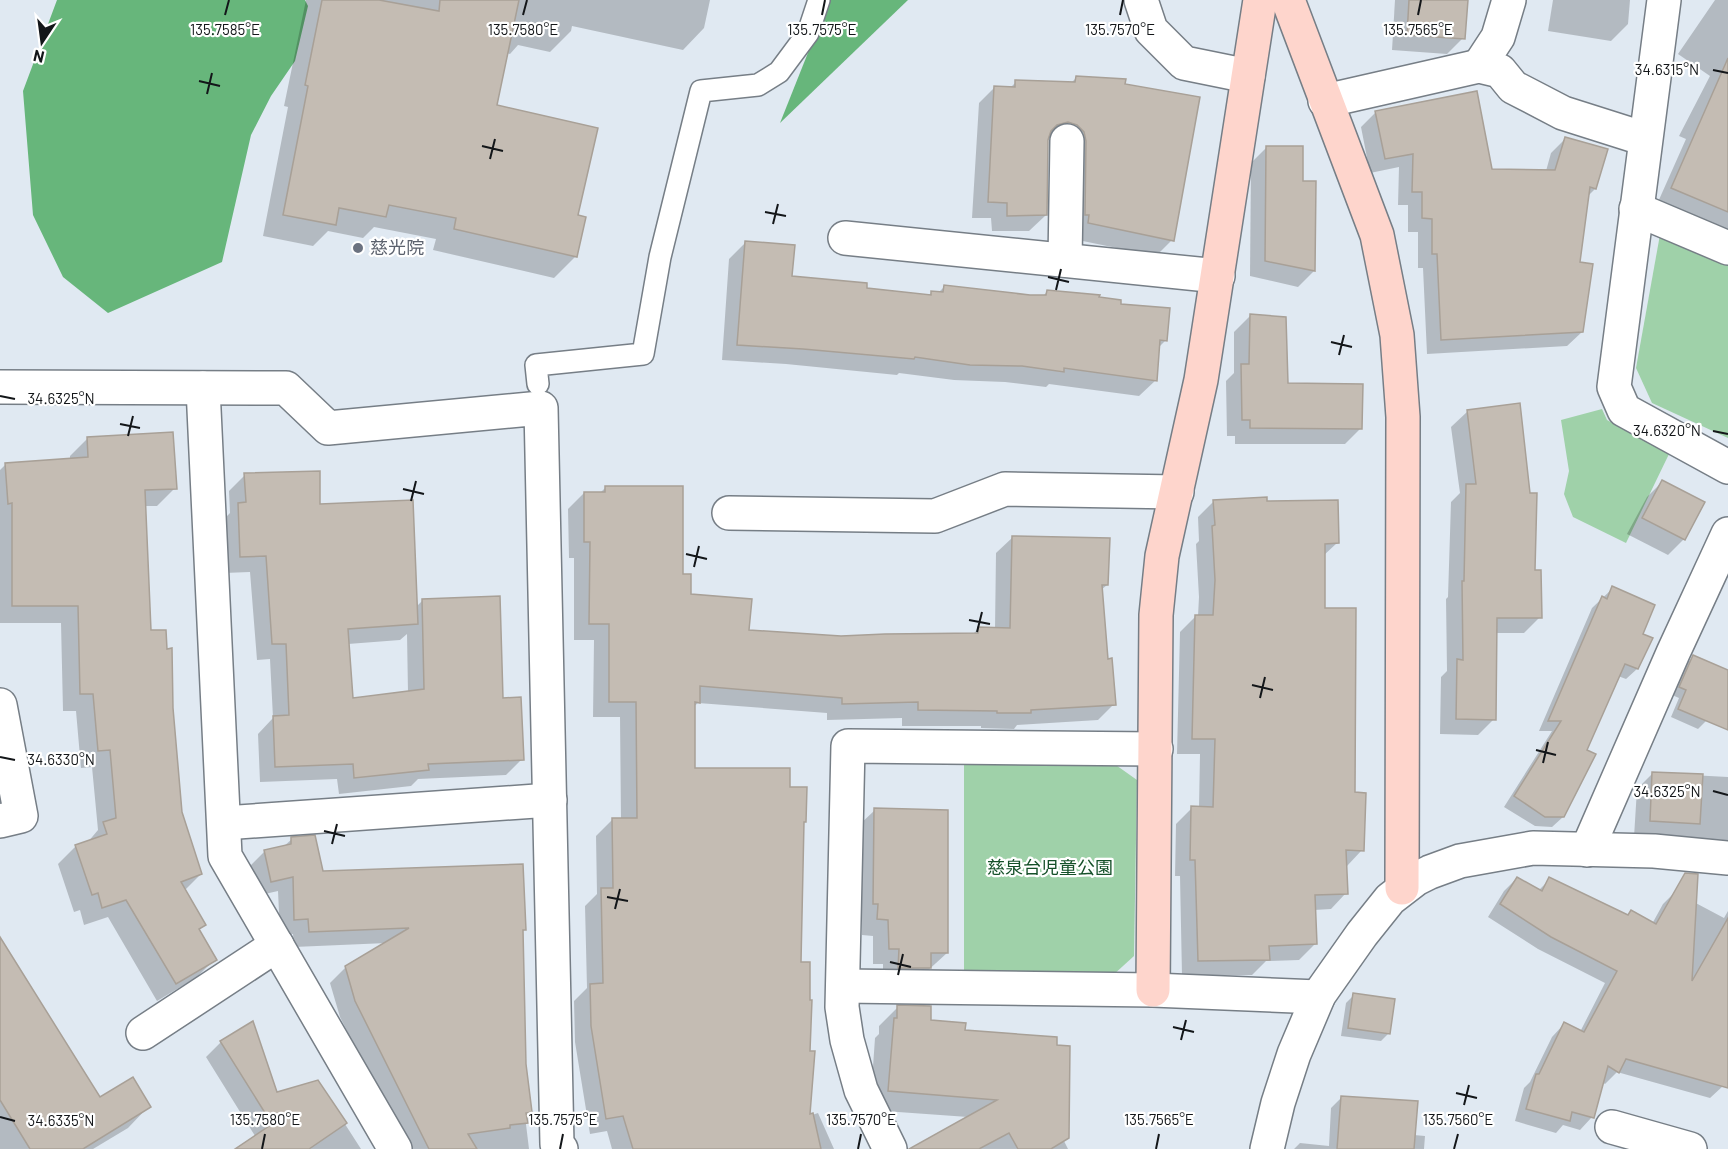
<svg xmlns="http://www.w3.org/2000/svg" width="1728" height="1149" font-family="Barlow,'Noto Sans JP',sans-serif">
	<style>
		.green { fill: #9fd1a9 }
		.forest { fill: #67b67b }
		.shadow { fill: #0003; fill-rule: evenodd }
		.building { fill: #c4bcb3; stroke: #a8a097; stroke-width: 1.5 }
		.lines { fill: none; stroke-linecap: round; stroke-linejoin: round }
		.lane-casing { stroke: #767e86; stroke-width: 24 }
		.street-casing { stroke: #767e86; stroke-width: 36 }
		.secondary-casing { stroke: #767e86; stroke-width: 36 }
		.lane { stroke: #fff; stroke-width: 21 }
		.street { stroke: #fff; stroke-width: 33 }
		.secondary { stroke: #fed5cc; stroke-width: 33 }
		.ticks { fill: none; stroke: #131619; stroke-width: 2 }
		.worship-dot { fill: #6b7280; stroke: #fff; stroke-width: 2 }
		.labels { text-anchor: middle; stroke-width: 4.5; stroke-linejoin: round; paint-order: stroke }
		.worship-label { font-size: 18px; fill: #5b616d; stroke: #fff; text-anchor: start }
		.park-label { font-size: 18px; fill: #155029; stroke: #fff }
		.ticks-label { font-size: 15px; text-anchor: middle; fill: #131619; stroke: #fff; stroke-width: 4.5; stroke-linejoin: round; paint-order: stroke }
	</style>
	<rect width="100%" height="100%" fill="#e0e9f2"/>
	<g class="green">
		<path d="M1661,229L1728,257V438L1652,403L1636,368Z"/>
		<path d="M1602,409L1607,420L1669,454L1626,543L1573,517L1564,494L1569,471L1561,420Z"/>
		<path d="M964,761L1113,763L1137,780L1134,956L1112,976L964,972Z"/>
	</g>
	<g class="forest">
		<path d="M57,0H305L308,6L295,61L271,96L251,135L222,262L108,313L63,277L33,215L23,91Z"/>
		<path d="M829,0H908L780,123Z"/>
	</g>
	<g class="shadow">
		<path d="M306,0H710L704,28L683,50L572,26L571,31L550,52L518,45L510,54L506,53L496,106L576,217V256L554,278L433,250L436,239L374,227L363,238L328,231L313,246L263,236L288,107L284,106Z"/>
		<path d="M1395,0H1466L1463,38L1447,54L1392,50Z"/>
		<path d="M1553,0H1630L1628,24L1611,41L1548,31Z"/>
		<path d="M1715,0H1728V243L1658,202L1686,139L1679,136L1710,76L1678,54Z"/>
		<path d="M1076,78L1124,85L1172,240L1156,256L1073,239L1061,141L1051,138L1047,139L1046,215L1029,231H992L991,218H972L979,103L995,87L1010,88L1016,82L1071,83Z"/>
		<path d="M1376,112L1491,170L1546,171L1551,153L1566,138L1595,189L1587,197L1578,264L1582,332L1567,346L1427,354L1423,268H1418V232H1408V205H1398L1399,167L1370,173L1361,127Z"/>
		<path d="M1267,147L1302,182L1314,271L1298,287L1250,276L1251,163Z"/>
		<path d="M745,243L791,277L865,290L928,296L932,292L938,293L945,286L1042,297L1047,292L1119,306L1166,340L1158,348L1156,380L1139,396L1049,384L1046,387L1005,382L954,380L899,373L897,375L786,364L722,360L729,259Z"/>
		<path d="M1250,316L1287,384L1361,428L1345,444H1235V436H1227L1226,381L1234,373V332Z"/>
		<path d="M1468,411L1529,494L1534,571L1540,617L1524,633H1496L1494,719L1478,735L1440,734L1441,677L1447,671L1446,599L1448,597L1451,502L1460,493L1451,427Z"/>
		<path d="M88,438L175,488L157,506H144L149,632L172,708L180,813L201,874L184,891L204,925L198,931L215,959L197,977L157,1001L108,917L84,925L80,910L74,912L58,864L75,847L87,843L98,830L92,767L81,768L76,711H63L61,623H0V470L5,465L70,460V456Z"/>
		<path d="M245,475L319,505L416,607L423,600L501,700L522,759L506,775L418,779L411,786L339,794L337,779L260,782L258,734L273,718L270,659L257,660L250,572L224,573L223,520L230,513L229,491ZM407,634L408,693L352,699L348,644L400,640Z"/>
		<path d="M1663,481L1703,503L1684,539L1668,555L1627,534L1647,497Z"/>
		<path d="M606,487L682,576L690,596L748,632L841,638L972,635L978,629H995L996,553L1013,537L1107,585L1101,590L1107,661L1114,704L1098,720L1017,725L1014,729L981,728V726H902V718L827,720V713L698,703L693,707L694,770L788,789L802,824L799,981L809,1116L818,1113L834,1149H612L607,1131L590,1134L575,1042L574,1001L587,988L585,906L597,894L596,836L612,820H621L620,717H593L594,640H574V558H569L568,509L584,493H600Z"/>
		<path d="M1214,501L1265,503L1337,543L1323,556L1324,609L1362,850L1347,866L1346,893L1331,909L1314,910L1315,944L1299,960L1266,961L1252,975L1182,976L1180,876H1175L1176,824L1192,808H1199L1200,754H1177L1180,632L1196,616H1198L1199,597L1196,544L1199,541L1198,517Z"/>
		<path d="M1613,588L1641,635L1651,639L1637,669L1626,679L1618,676L1585,750L1563,817L1552,827L1535,826L1504,807L1552,731H1539L1592,608Z"/>
		<path d="M1693,657L1706,721L1698,729L1671,717L1679,698L1672,695L1685,665Z"/>
		<path d="M1653,773L1728,777V847L1634,837L1637,789Z"/>
		<path d="M875,810L947,953L913,984H883V964H873V936L862,935V919H857L858,826Z"/>
		<path d="M292,839L322,873L525,929L521,933L525,1064L530,1111L525,1116L529,1149H406L340,1017L330,983L346,967L387,943L294,947L293,934H280L278,891L256,896L249,867L265,851L283,847Z"/>
		<path d="M1517,878L1538,891L1550,879L1627,916L1652,924L1663,904L1675,892L1724,918L1728,911V1067L1723,1086L1710,1098L1617,1072L1605,1084L1602,1082L1592,1117L1580,1130L1563,1125L1556,1133L1515,1121L1524,1088L1530,1082L1552,1037L1564,1024L1580,1032L1605,983L1538,949L1488,917L1504,891Z"/>
		<path d="M0,964L99,1099L149,1106L128,1128L93,1149H0Z"/>
		<path d="M1354,995L1389,1033L1381,1041L1341,1036L1346,1003Z"/>
		<path d="M898,1007L929,1022L964,1031L1064,1141L1068,1149H913L968,1117L870,1110L875,1038L879,1034V1026Z"/>
		<path d="M221,1042L276,1094L318,1082L361,1149H252L257,1139L206,1057Z"/>
		<path d="M1342,1097L1414,1135L1425,1136L1424,1149H1294L1300,1143L1329,1146L1331,1108Z"/>
	</g>
	<g class="building">
		<path d="M322,0H379L439,11L440,0H519L497,105L598,128L578,215L586,217L577,257L454,229L456,218L389,205L386,217L339,208L336,225L283,215L308,86L305,85Z"/>
		<path d="M1409,0H1468L1465,39L1407,35Z"/>
		<path d="M1728,58V212L1671,188Z"/>
		<path d="M1076,76L1126,79L1125,84L1200,97L1174,241L1088,223L1089,215H1085L1086,141L1084,132L1077,125L1068,122L1057,125L1051,131L1048,140L1047,215L1007,216V203L988,202L994,86L1015,87V80L1075,82Z"/>
		<path d="M1477,91L1492,169L1555,170L1565,137L1608,149L1596,189L1590,187L1580,262L1593,264L1583,332L1441,340L1437,254H1432V219L1422,218V192H1412L1413,154L1385,159L1375,111Z"/>
		<path d="M1266,146H1303V181H1316L1315,271L1265,261Z"/>
		<path d="M745,241L795,245L792,276L867,283V288L931,295V291L943,292L944,285L1030,295H1046L1047,290L1100,295L1099,297L1121,300V304L1170,308L1167,341L1160,340L1157,381L1064,368V372L1022,366L970,365L915,357L914,359L803,349L737,345Z"/>
		<path d="M1250,314L1286,317L1288,383L1363,384L1362,429L1250,428V420H1242L1241,364H1249Z"/>
		<path d="M1520,403L1530,493H1537L1535,570H1541L1542,618H1497L1496,720L1456,719L1457,659L1463,660L1462,581H1464L1466,484H1476L1467,410Z"/>
		<path d="M173,432L177,489L145,490L151,630H166L167,649L172,648L173,708L182,812L202,874L181,882L206,925L199,929L217,960L176,984L126,900L102,908L98,893L92,895L75,845L107,834L103,822L116,818L110,750L98,751L93,694H80L78,606H12V503L8,504L5,463L88,457L87,437Z"/>
		<path d="M320,471V504L413,500L418,624L348,629L353,698L424,689L422,599L500,596L503,698L521,697L524,760L428,764L429,770L354,778L353,764L275,767L273,716L289,715L286,644H272L266,556L240,557L238,503L246,502L244,473Z"/>
		<path d="M1662,480L1705,502L1685,540L1642,518Z"/>
		<path d="M605,486H683V574H691V594L752,599L749,630L841,636L885,634L978,633V627L1010,628L1012,536L1110,538L1108,585H1102L1108,659L1112,658L1116,705L1031,710V713H997V711L918,710V702L842,704V698L700,686V703L695,702V768H790V787H807L806,822H804L801,962H810V1000H812L810,1051H815L810,1114L813,1113L821,1149H633L623,1116L606,1119L591,1026L590,984L603,983L601,888H613L612,818H637L636,702H609V624H589L590,542H584V492H605Z"/>
		<path d="M1267,497V501L1338,500L1339,543L1325,544V608H1356L1355,792L1366,793L1364,851L1346,850L1348,894L1315,895L1317,944L1269,946L1270,960L1198,961L1195,860H1190L1191,806L1213,807L1215,739H1192L1195,615H1213L1215,580L1212,526L1215,525L1213,500Z"/>
		<path d="M1612,586L1655,605L1643,634L1653,638L1638,669L1625,664L1587,750L1596,754L1564,817H1545L1514,796L1561,721H1548L1602,596L1607,599Z"/>
		<path d="M1693,655L1728,670V730L1678,709L1686,690L1679,687Z"/>
		<path d="M1652,772L1703,774L1700,824L1650,821Z"/>
		<path d="M874,808L948,810V953H931V968H898L899,949H889L888,920L877,919L878,904H873Z"/>
		<path d="M315,835L323,871L523,864L526,930H523L526,1064L532,1112L526,1113L528,1123L510,1125V1128L468,1134L477,1149H429L355,1001L345,966L409,928L309,932L308,919L294,920L293,877L271,882L264,850L291,844V837Z"/>
		<path d="M1685,873L1698,874L1692,981L1728,918V1088L1626,1059L1619,1073L1608,1066L1594,1118L1572,1112L1570,1121L1526,1109L1536,1074H1539L1564,1022L1584,1032L1617,971L1551,937L1500,904L1517,877L1542,891L1549,877L1628,915L1631,910L1656,924Z"/>
		<path d="M0,937L100,1097L133,1077L151,1107L83,1149H30L0,1100Z"/>
		<path d="M1353,993L1395,999L1390,1034L1348,1028Z"/>
		<path d="M897,1005L931,1006V1020L966,1023L965,1030L1057,1037V1045L1070,1046L1069,1138L1051,1149H1018L1009,1133L979,1149H909L997,1100L888,1091L894,1018H897Z"/>
		<path d="M253,1021L277,1092L318,1080L347,1123L309,1149H235L272,1124L220,1041Z"/>
		<path d="M1341,1096L1418,1101L1414,1149H1337Z"/>
	</g>
	<g class="lines">
		<defs>
			<path id="lane" d="M538,384L536,365L643,354L660,257L701,91L758,85L779,72L808,33L819,0"/>
			<g id="street">
				<path d="M1141,0L1151,30L1184,63L1248,76"/>
				<path d="M1664,0L1614,387L1624,410L1728,467"/>
				<path d="M1479,66L1498,37L1509,0"/>
				<path d="M1325,101L1479,66L1500,71L1513,87L1563,113L1645,139"/>
				<path d="M1636,209L1728,248"/>
				<path d="M845,238L1218,276"/>
				<path d="M1065,260L1067,141"/>
				<path d="M0,387L286,388L328,428L541,408L557,1144L561,1149"/>
				<path d="M203,388L225,856L395,1149"/>
				<path d="M729,513L935,516L1005,489L1177,492"/>
				<path d="M0,705L21,816L0,821"/>
				<path d="M224,823L550,800"/>
				<path d="M1587,850L1673,653L1728,534"/>
				<path d="M843,986L1153,990L1318,997"/>
				<path d="M143,1033L277,945"/>
				<path d="M1612,1127L1690,1149"/>
				<path d="M890,1149L861,1090L847,1040L842,1007L848,746L1156,749"/>
				<path d="M1267,1149L1278,1103L1294,1054L1319,995L1362,934L1390,899L1416,879L1430,872L1460,861L1533,848L1654,851L1728,858"/>
			</g>
			<g id="secondary">
				<path d="M1288,0L1377,235L1397,335L1403,417L1402,888"/>
				<path d="M1153,990L1156,615L1162,556L1201,380L1260,0"/>
			</g>
		</defs>
		<use href="#lane" class="lane-casing"/>
		<use href="#street" class="street-casing"/>
		<use href="#secondary" class="secondary-casing"/>
		<use href="#lane" class="lane"/>
		<use href="#street" class="street"/>
		<use href="#secondary" class="secondary"/>
	</g>
	<path class="ticks" d="M225,15L229,0M523,15L527,0M822,15L825,0M1120,15L1123,0M1418,15L1421,0M1713,70L1728,73M199,81L220,86M207,94L212,73M482,146L503,151M490,159L495,139M765,212L786,216M773,224L778,204M1048,277L1069,282M1056,290L1061,269M1331,342L1352,347M1339,355L1344,335M0,396L15,399M120,424L140,428M1713,431L1728,434M128,436L133,416M403,489L424,494M411,501L416,481M686,554L707,559M694,567L699,546M969,620L990,624M977,632L982,612M1252,685L1273,690M1260,698L1265,677M1536,750L1556,755M0,757L15,760M1543,763L1548,742M1713,791L1728,795M324,831L345,836M332,844L337,824M607,897L628,901M615,909L620,889M890,962L911,967M898,975L903,954M1173,1027L1194,1032M1181,1040L1186,1020M1456,1093L1477,1098M1464,1105L1469,1085M0,1117L15,1121M262,1149L265,1134M560,1149L563,1134M858,1149L861,1134M1156,1149L1159,1134M1454,1149L1458,1134"/>
	<circle class="worship-dot" cx="358" cy="248" r="6"/>
	<g class="labels">
		<g class="worship-label">
			<text x="370" y="254">慈光院</text>
		</g>
		<g class="park-label">
			<text x="1050" y="874">慈泉台児童公園</text>
		</g>
	</g>
	<g class="ticks-label">
		<text x="225" y="35">135.7585°E</text>
		<text x="523" y="35">135.7580°E</text>
		<text x="822" y="35">135.7575°E</text>
		<text x="1120" y="35">135.7570°E</text>
		<text x="1418" y="35">135.7565°E</text>
		<text x="1667" y="75">34.6315°N</text>
		<text x="61" y="404">34.6325°N</text>
		<text x="1667" y="436">34.6320°N</text>
		<text x="61" y="765">34.6330°N</text>
		<text x="1667" y="797">34.6325°N</text>
		<text x="265" y="1125">135.7580°E</text>
		<text x="563" y="1125">135.7575°E</text>
		<text x="861" y="1125">135.7570°E</text>
		<text x="1159" y="1125">135.7565°E</text>
		<text x="1458" y="1125">135.7560°E</text>
		<text x="61" y="1126">34.6335°N</text>
	</g>
	<g transform="translate(42 42) rotate(193)" stroke="#ffffff" stroke-width="4.5" paint-order="stroke">
	<path d="M0-4.5L10 22L0 15L-10 22Z" fill="#131619"/>
	<text y="-9" font-size="16" font-weight="bold" text-anchor="middle" fill="#131619">N</text>
	</g>
</svg>
